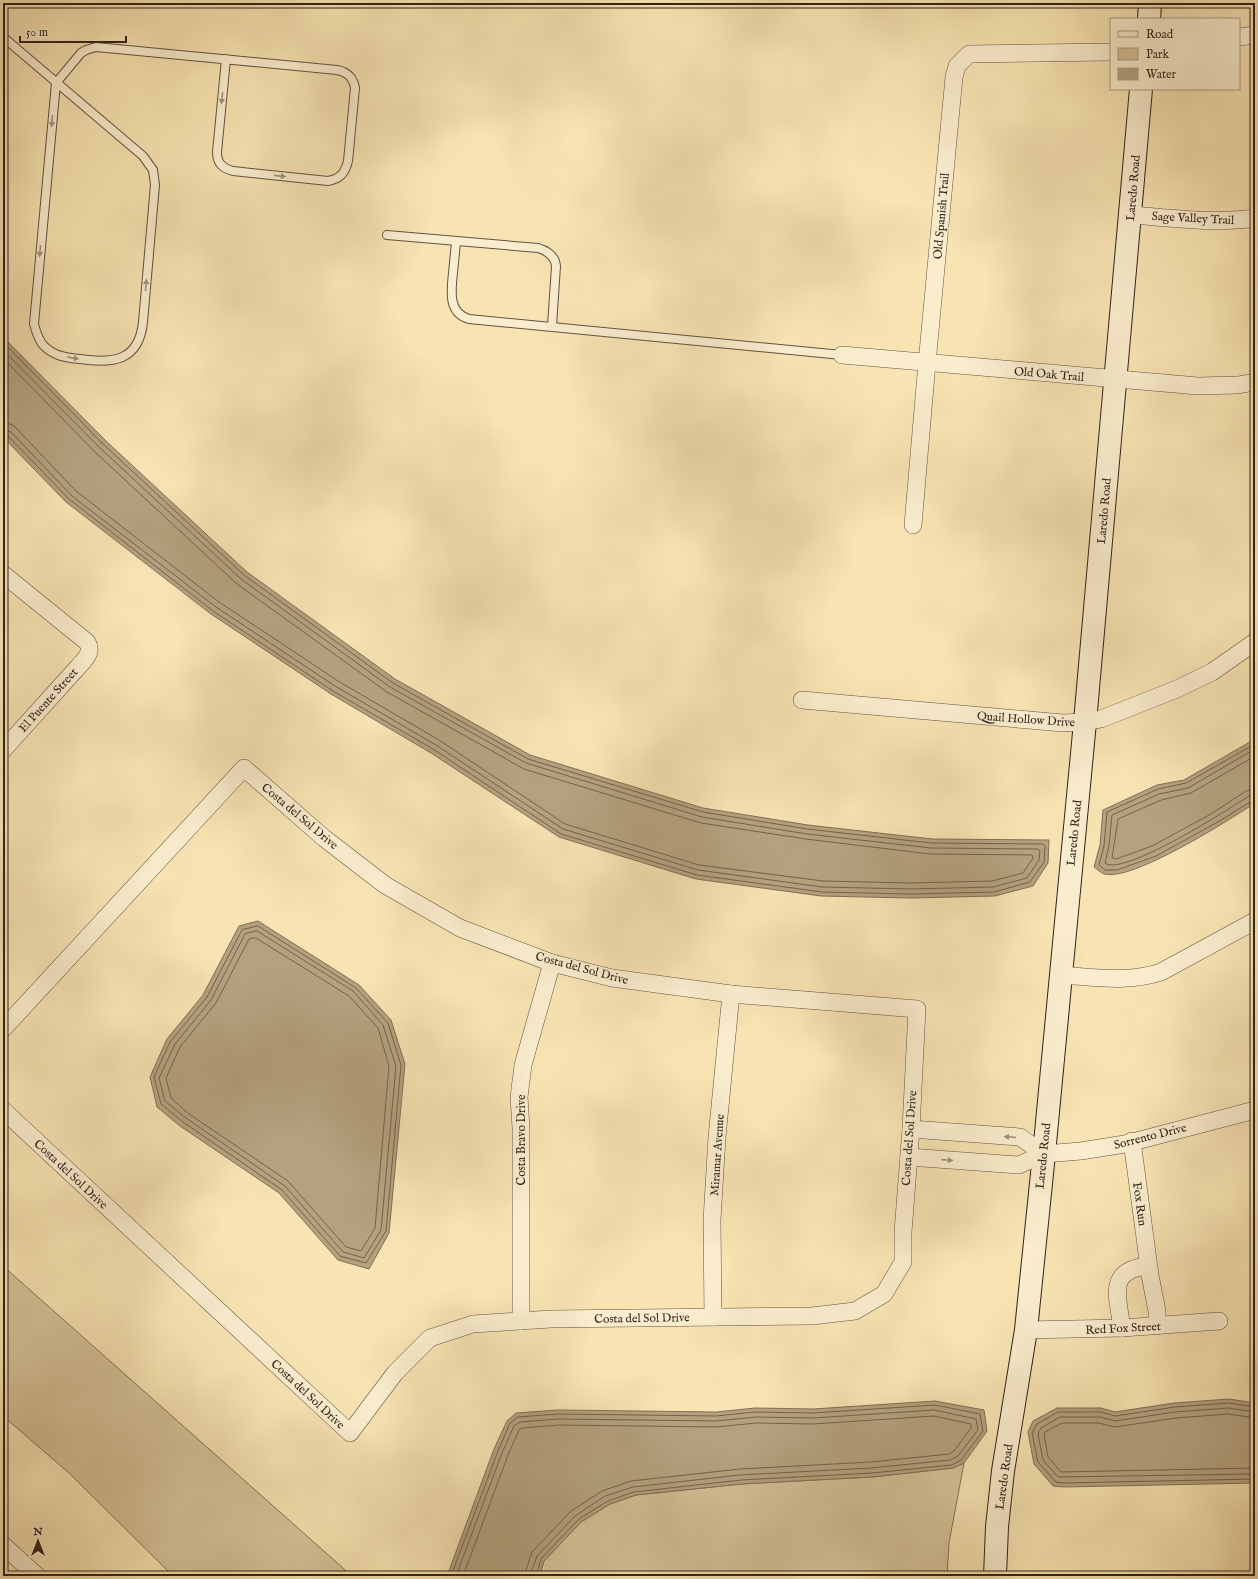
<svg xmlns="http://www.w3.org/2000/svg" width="1258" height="1579" font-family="'IM FELL English',serif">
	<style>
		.green { fill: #d6c399; stroke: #83725a }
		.water { fill: #b4a27f; stroke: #7f6f57 }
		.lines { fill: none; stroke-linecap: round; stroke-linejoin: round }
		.shore { stroke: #72624d; stroke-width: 1 }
		.lane-casing { stroke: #625241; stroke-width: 10 }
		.street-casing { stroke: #625241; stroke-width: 18 }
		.secondary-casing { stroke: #30221b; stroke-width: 24 }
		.lane { stroke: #faedce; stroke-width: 8 }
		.street { stroke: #faedce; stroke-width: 17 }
		.secondary { stroke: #faedce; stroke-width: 22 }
		.oneway { fill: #9f927d }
		.labels { text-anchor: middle; stroke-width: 3; stroke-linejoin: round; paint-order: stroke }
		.street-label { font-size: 12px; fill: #30221b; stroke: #faedce }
	</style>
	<rect width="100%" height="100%" fill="#f8e4b3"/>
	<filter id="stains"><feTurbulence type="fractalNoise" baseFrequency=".005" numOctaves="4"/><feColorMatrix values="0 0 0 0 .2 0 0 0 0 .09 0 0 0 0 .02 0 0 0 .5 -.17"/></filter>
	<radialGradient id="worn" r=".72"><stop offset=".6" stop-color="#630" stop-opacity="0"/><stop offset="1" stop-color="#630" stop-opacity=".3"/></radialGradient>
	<g class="green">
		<path d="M3,1266L352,1576H173L69,1473L3,1416Z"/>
		<path d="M964,1463L949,1543L947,1576H539L544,1561L581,1522L610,1504L636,1495L741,1484L872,1477L953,1468Z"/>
	</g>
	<g class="water">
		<path d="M3,337L106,441L247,572L395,679L530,755L703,808L808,825L932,839L1049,840L1048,863L1033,886L995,896L911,898L821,896L696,879L559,837L431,753L331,694L211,614L66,502L3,437Z"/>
		<path d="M1255,739V803C1229,820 1132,882 1104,874C1101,873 1097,869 1094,867L1100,845L1103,810L1157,785L1184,780Z"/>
		<path d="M258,921L359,985L391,1020L405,1064L389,1233L369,1269L338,1260L279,1193L180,1126L157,1107L150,1077L167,1039L203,995L239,926Z"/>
		<path d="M1229,1399L1255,1403V1483L1064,1487L1053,1486L1034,1464L1028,1432L1033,1421L1057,1408H1101L1115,1412L1174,1403Z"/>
		<path d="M935,1401L984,1410L987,1431L964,1463L953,1468L872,1477L741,1484L636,1495L610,1504L581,1522L544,1561L539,1576H447L494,1449L507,1421L516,1413L558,1410L716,1412L755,1408L813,1409Z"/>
	</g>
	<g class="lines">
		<g class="shore">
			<path d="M3,342L103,444L244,575L393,683L528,759L703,812L807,829L931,843L1043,844L1045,846L1044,862L1030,882L994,892L911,894L822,892L697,875L561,834L433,749L333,691L213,611L69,499L7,435L3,434"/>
			<path d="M3,350L100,448L241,579L390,687L526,763L702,817L807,834L931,848L1038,849L1040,851L1039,860L1027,878L993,887L911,889L822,887L698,870L563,829L436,745L335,686L216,607L72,496L11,432L3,429"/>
			<path d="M3,358L95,452L237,584L387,692L524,769L701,823L806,839L930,854L1032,855L1033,858L1023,873L992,881L911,883L823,881L699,865L565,824L439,740L338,681L219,602L76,491L15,427L10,424L3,423"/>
			<path d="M1255,744L1186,783L1158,789L1107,812L1104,846L1099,865L1105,870H1117L1156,856L1216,823L1252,801L1255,800"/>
			<path d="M1255,749L1188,788L1159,794L1112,815L1109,846L1105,863C1123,877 1229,809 1249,796L1255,795"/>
			<path d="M1255,756L1191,793L1161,800L1118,819L1112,858L1116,859L1152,846L1211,814L1246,791L1255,789"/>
			<path d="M258,926L356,988L388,1023L401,1065L386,1231L366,1263L340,1256L282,1190L183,1122L161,1104L154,1077L170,1042L207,997L242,930Z"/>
			<path d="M257,931L353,991L383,1025L396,1066L381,1230L364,1258L343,1252L285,1186L186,1118L165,1101L159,1078L175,1044L211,1000L245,934Z"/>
			<path d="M256,938L349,996L378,1028L389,1066L375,1228L361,1251L346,1247L288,1181L189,1114L171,1098L166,1078L180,1047L216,1003L249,939Z"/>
			<path d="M1255,1407L1228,1403L1175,1407L1115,1416L1101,1412H1058L1037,1424L1032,1433L1038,1462L1056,1482L1064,1483L1255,1479"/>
			<path d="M1255,1412L1228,1408L1175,1412L1115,1421L1100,1417H1060L1041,1428L1038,1434L1043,1460L1058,1477L1255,1474"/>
			<path d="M1255,1418L1228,1414L1176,1418L1115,1427L1099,1423H1062L1045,1432L1044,1434L1048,1457L1061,1472L1255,1468"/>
			<path d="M451,1576L498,1451L510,1423L518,1417L558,1414L716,1416L755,1412L813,1413L935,1405L980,1414L983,1431L961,1460L952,1465L872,1473L741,1480L634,1492L608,1501L579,1519L541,1559L536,1576"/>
			<path d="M456,1576L502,1453L514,1426L520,1422L558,1419L716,1421L756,1417L813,1418L934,1410L976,1419L978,1430L958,1456L950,1460L871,1468L740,1475L633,1487L605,1496L575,1516L537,1556L530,1576"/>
			<path d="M463,1576L508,1455L519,1430L522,1428L559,1425L716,1427L756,1423L813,1424L934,1416L971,1424V1428L954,1451L949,1454L871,1462L740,1469L631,1481L602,1491L571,1511L532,1552L524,1576"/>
		</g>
		<defs>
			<g id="lane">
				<path d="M3,37L143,156L153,170L155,185L143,322C139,361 113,364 80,359C67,358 54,356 44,346C38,340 36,331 34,324L56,83L81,53L86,50L96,47L337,70C347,72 353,77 355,88L348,161C345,173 340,179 328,181L233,171C222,168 217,163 217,152L226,59"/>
				<path d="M387,235L538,248C548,251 555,256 556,266L552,326"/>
				<path d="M456,242C455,252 454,263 453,273C451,291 448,313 469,319L842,355"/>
			</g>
			<g id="street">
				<path d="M1239,37L1255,35"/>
				<path d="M1131,215C1172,218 1214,224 1255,218"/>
				<path d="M842,355L1198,386L1238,385L1255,382"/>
				<path d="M913,525L927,363L954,77L957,66L969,54L1111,52"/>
				<path d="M3,574L87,642C93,652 86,658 79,666L3,750"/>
				<path d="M802,700L1063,723L1085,722L1101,719L1177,689L1212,672L1255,642"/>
				<path d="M1060,975C1093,977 1128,983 1161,972L1255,921"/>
				<path d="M3,1029L244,768L324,838L385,885L460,928L552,963L612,978L731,994L917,1009L911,1129L903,1232V1262L884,1294L855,1311L812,1316L551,1319L473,1324L430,1338L395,1373L350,1433L3,1110"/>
				<path d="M911,1129L1020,1137L1044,1154"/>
				<path d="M1132,1141L1150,1275L1157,1311V1326"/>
				<path d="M909,1157L1019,1165L1044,1154L1081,1151L1125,1144L1255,1110"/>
				<path d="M713,1317L712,1220L717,1137L731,994"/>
				<path d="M521,1321V1128L519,1097L523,1065L552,963"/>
				<path d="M1122,1328C1118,1297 1106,1270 1148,1266"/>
				<path d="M1026,1330L1122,1328L1219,1321"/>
				<path d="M3,1545L37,1576"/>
			</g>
			<g id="secondary">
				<path d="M1149,19L1150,3"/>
				<path d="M995,1576L997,1527L1003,1471L1026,1330L1044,1154L1085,722L1141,89"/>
			</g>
		</defs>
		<use href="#lane" class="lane-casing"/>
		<use href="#street" class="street-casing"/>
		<use href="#secondary" class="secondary-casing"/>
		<use href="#lane" class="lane"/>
		<use href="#street" class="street"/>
		<use href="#secondary" class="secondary"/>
	</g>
	<defs><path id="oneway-solid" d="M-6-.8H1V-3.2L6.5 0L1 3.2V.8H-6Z"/></defs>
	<g class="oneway">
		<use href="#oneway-solid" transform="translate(222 98) rotate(96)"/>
		<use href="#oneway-solid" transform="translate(52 121) rotate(95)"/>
		<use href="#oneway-solid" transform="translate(280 176) rotate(6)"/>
		<use href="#oneway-solid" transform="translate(40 251) rotate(95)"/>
		<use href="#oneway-solid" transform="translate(146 285) rotate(-85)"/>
		<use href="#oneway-solid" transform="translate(73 358) rotate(9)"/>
		<use href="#oneway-solid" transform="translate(1010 1137) rotate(-175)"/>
		<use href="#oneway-solid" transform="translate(947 1160) rotate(4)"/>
	</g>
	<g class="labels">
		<g class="street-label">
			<text transform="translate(1133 188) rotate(-85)" y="4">Laredo Road</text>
			<text transform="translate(941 216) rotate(-85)" y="4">Old Spanish Trail</text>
			<text transform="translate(1193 218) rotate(3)" y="4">Sage Valley Trail</text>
			<text transform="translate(1049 374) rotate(5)" y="4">Old Oak Trail</text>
			<text transform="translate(1104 511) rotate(-85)" y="4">Laredo Road</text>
			<text transform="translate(48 700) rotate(-48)" y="4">El Puente Street</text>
			<text transform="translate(1026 719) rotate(4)" y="4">Quail Hollow Drive</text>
			<text transform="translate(300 816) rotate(40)" y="4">Costa del Sol Drive</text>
			<text transform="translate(1074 833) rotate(-84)" y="4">Laredo Road</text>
			<text transform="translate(582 968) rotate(15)" y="4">Costa del Sol Drive</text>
			<text transform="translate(1150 1136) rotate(-14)" y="4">Sorrento Drive</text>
			<text transform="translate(909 1138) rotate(-86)" y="4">Costa del Sol Drive</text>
			<text transform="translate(521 1140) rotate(-90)" y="4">Costa Bravo Drive</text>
			<text transform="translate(717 1155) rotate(-86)" y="4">Miramar Avenue</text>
			<text transform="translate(1043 1156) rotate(-84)" y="4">Laredo Road</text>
			<text transform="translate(71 1174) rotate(43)" y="4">Costa del Sol Drive</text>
			<text transform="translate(1140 1204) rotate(82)" y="4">Fox Run</text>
			<text transform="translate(642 1318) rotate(-1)" y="4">Costa del Sol Drive</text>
			<text transform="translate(1123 1328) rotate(-3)" y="4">Red Fox Street</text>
			<text transform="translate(308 1394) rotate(43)" y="4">Costa del Sol Drive</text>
			<text transform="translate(1004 1477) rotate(-82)" y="4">Laredo Road</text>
		</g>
	</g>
	<rect width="1258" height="1579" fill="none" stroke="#f8e4b3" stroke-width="16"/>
	<rect x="4" y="4" width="1250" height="1571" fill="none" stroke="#30221b" stroke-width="2"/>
	<rect x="8" y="8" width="1242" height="1563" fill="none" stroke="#30221b"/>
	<rect x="1110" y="18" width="130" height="72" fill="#faedce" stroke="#a99c86"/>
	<rect x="1118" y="31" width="20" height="6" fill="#faedce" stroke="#a99c86"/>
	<text x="1146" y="38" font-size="12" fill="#30221b">Road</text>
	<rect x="1118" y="48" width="20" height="12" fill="#d6c399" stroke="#a99c86"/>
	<text x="1146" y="58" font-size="12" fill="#30221b">Park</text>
	<rect x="1118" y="68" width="20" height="12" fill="#b4a27f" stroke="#a99c86"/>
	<text x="1146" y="78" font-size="12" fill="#30221b">Water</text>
	<g transform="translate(38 1541)" stroke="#faedce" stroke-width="3" paint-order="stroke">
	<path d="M0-3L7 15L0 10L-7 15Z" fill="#30221b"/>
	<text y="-6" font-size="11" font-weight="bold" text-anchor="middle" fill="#30221b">N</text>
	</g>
	<path d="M20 36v6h106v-6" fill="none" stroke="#30221b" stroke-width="2"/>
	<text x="26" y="36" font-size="12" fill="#30221b" stroke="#faedce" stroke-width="3" paint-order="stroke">50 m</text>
	<rect width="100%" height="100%" filter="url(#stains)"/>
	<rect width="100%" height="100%" fill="url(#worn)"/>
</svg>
